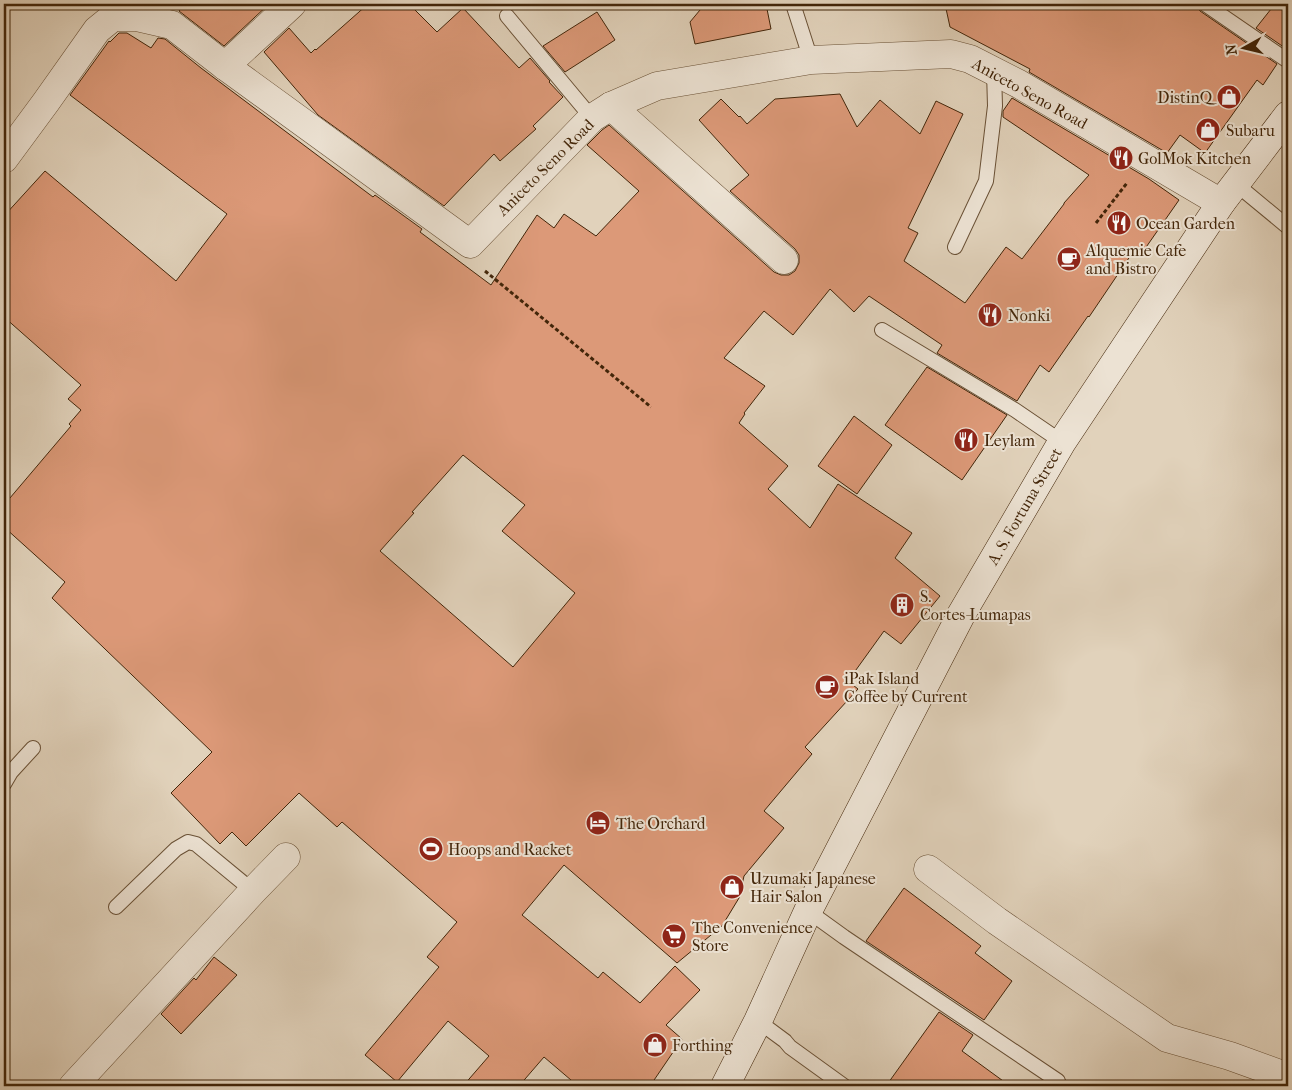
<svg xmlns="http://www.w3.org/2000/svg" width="1292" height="1090" font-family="'IM FELL French Canon',serif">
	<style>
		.building { fill: #dc9978; stroke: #43260a; fill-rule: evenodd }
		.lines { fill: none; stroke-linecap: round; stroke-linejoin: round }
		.service-casing { stroke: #6a5136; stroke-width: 16 }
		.minor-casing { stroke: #6a5136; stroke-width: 29 }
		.secondary-casing { stroke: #43260a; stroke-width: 29 }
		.path { stroke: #43260a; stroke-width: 3; stroke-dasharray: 4 2.5; stroke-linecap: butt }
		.service { stroke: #ece2d3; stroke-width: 14 }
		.minor { stroke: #ece2d3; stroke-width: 28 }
		.secondary { stroke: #ece2d3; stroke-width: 28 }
		.labels { text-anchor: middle; stroke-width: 4; stroke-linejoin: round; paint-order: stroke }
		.street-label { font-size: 16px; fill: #43260a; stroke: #ece2d3 }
		.poi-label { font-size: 16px; fill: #43260a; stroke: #ece2d3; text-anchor: start }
	</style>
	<rect width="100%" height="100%" fill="#e1d2bb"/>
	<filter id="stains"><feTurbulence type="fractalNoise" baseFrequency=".004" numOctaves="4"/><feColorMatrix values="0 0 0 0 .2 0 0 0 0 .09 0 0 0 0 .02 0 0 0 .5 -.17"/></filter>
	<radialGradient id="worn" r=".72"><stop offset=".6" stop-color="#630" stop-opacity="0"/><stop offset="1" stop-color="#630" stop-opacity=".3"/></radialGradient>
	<g class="building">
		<path d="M184,4H269L224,46L179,11Z"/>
		<path d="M368,4H409L437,32L463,8L519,68L530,58L550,81L549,82L563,97L533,126L536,129L500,161L494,154L444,206L318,115L264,52L289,28L311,53L315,49L316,50Z"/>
		<path d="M705,4H766L771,29L695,44L690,22Z"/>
		<path d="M945,4H1196L1200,11L1277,64L1263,85L1257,80L1205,153L1180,135L1167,153L1029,72L1030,69L950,27Z"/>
		<path d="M1275,4H1288V50L1256,28Z"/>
		<path d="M597,12L615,40L565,72L543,46Z"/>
		<path d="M119,33H127L151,48L158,38L165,39L201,68L373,197L375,195L422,229L420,232L491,285L537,215L554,228L564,214L596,236L639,191L587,145L602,130L609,125L774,272L781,275H789L795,271L799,263V255L795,249L730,191L749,175L699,120L721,99L739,117L740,116L747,124L775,99L840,94L857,127L880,100L920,134L936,101L963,114L908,228L918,233L904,261L965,303L1006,247L1022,259L1064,204V203L1089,175L1003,117V111L1012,98L1149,179L1179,200L1142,253L1135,249L1089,317L1088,316L1049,372L1040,365L1017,401L937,353L942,345L869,296L854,312L830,289L793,335L764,311L724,358L765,386L744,413L745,414L739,423L788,466L768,489L810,528L838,484L912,533L895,558L940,596L901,644L884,631L848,681L858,689L805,747L812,754L764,811L784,828L744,876L739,898L722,926L677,963L564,865L522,915L598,978L603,972L640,1003L675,966L700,990L666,1025L682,1039L650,1086H578L544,1057L519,1086H463L489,1056L448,1021L397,1082L365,1055L439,967L427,957L457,922L342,822L337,827L299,793L246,846L232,832L220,844L171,793L212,752L52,598L65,582L4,527V505L71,426L69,424L81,410L68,399L81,385L4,317V216L45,171L176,281L227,214L70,95L109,41L110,42ZM463,455L525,505L502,531L575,593L513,667L380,551L414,513L412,512Z"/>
		<path d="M927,367L1007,415L962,480L885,425Z"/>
		<path d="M854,416L892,445L857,494L818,466Z"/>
		<path d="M904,888L981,946L975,953L1012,981L984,1020L866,941Z"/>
		<path d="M214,957L237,975L181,1034L161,1014L194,978L196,980Z"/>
		<path d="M939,1012L973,1035L962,1051L1010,1086H886Z"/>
	</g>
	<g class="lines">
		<defs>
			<g id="service">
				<path d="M793,4L811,60"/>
				<path d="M1205,4L1288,61"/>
				<path d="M507,16L592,118"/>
				<path d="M1236,184L1288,227"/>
				<path d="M955,247L986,181L995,106L994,71"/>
				<path d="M882,330L1015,410L1062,442"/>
				<path d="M4,784L11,772L33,748"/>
				<path d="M116,907L176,849L188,842L196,844L253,891"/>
				<path d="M808,911L844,937L1058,1081"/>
				<path d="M758,1021L785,1041L790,1047L844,1086"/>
			</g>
			<g id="minor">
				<path d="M225,66L292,4"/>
				<path d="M611,106L784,260"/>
				<path d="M4,159L46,102L97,30L113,17H137L172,25L225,66L470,244L592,118L611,106L657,86L811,60L951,54L970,59L1019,84L1221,203"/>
				<path d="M928,869L997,921L1167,1038L1230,1056L1288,1077"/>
				<path d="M73,1086L253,891L286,857"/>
			</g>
			<path id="secondary" d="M725,1086L758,1021L808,911L962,613L1062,442L1221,203L1288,115"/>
		</defs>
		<use href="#service" class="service-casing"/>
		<use href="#minor" class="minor-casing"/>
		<use href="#secondary" class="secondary-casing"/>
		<g class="path">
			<path d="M1096,223L1127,183"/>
			<path d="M485,271L651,407"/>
		</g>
		<use href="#service" class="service"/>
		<use href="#minor" class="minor"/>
		<use href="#secondary" class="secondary"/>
	</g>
	<defs>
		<symbol id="shop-disc" viewBox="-11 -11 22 22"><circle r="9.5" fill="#8f2418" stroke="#ece2d3"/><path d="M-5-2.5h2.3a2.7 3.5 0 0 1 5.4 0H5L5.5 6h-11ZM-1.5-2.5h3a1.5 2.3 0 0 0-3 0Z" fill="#fff"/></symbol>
		<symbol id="restaurant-disc" viewBox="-11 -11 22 22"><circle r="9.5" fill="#8f2418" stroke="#ece2d3"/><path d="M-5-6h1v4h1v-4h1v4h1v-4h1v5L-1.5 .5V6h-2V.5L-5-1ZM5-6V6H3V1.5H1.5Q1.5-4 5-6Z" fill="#fff"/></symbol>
		<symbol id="cafe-disc" viewBox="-11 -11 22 22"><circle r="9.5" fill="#8f2418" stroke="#ece2d3"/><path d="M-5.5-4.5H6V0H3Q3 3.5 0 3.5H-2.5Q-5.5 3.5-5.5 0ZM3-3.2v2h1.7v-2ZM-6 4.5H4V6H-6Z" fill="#fff"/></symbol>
		<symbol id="building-disc" viewBox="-11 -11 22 22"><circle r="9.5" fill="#8f2418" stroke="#ece2d3"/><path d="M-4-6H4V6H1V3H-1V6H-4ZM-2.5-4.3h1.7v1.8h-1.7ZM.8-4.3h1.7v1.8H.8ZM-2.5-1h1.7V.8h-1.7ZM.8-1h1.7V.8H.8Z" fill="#fff"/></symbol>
		<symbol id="hotel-disc" viewBox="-11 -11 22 22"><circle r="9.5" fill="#8f2418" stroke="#ece2d3"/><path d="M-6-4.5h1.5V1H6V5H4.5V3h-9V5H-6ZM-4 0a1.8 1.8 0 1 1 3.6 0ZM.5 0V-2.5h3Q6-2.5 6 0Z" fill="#fff"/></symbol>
		<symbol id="stadium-disc" viewBox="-11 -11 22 22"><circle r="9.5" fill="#8f2418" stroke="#ece2d3"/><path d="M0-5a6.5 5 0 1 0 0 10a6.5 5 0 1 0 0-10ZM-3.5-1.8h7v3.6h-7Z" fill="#fff"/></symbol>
		<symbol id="supermarket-disc" viewBox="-11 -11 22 22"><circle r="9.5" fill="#8f2418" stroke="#ece2d3"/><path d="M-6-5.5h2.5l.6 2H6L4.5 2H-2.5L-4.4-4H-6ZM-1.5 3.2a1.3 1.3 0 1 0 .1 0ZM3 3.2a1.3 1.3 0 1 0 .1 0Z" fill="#fff"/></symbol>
	</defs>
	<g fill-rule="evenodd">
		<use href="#shop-disc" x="1215" y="83" width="28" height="28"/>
		<use href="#shop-disc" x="1194" y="116" width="28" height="28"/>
		<use href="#restaurant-disc" x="1107" y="144" width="28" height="28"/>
		<use href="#restaurant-disc" x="1105" y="209" width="28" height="28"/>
		<use href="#cafe-disc" x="1055" y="245" width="28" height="28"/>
		<use href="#restaurant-disc" x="976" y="301" width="28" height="28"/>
		<use href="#restaurant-disc" x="952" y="426" width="28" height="28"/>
		<use href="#building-disc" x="888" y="591" width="28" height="28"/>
		<use href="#cafe-disc" x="813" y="673" width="28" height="28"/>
		<use href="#hotel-disc" x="584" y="809" width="28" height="28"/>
		<use href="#stadium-disc" x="417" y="835" width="28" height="28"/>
		<use href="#shop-disc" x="718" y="873" width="28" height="28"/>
		<use href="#supermarket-disc" x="660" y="922" width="28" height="28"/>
		<use href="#shop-disc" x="641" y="1031" width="28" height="28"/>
	</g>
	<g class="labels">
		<g class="street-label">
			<text transform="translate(1030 93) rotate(29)" y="6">Aniceto Seno Road</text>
			<text transform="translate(545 167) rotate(-45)" y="6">Aniceto Seno Road</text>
			<text transform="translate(1024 506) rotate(-60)" y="6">A. S. Fortuna Street</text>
		</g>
		<g class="poi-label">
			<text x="1212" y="103" text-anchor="end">DistinQ</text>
			<text x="1226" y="136">Subaru</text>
			<text x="1138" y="164">GolMok Kitchen</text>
			<text x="1136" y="229">Ocean Garden</text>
			<text x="1086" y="256">Alquemie Cafe<tspan x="1086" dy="18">and Bistro</tspan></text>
			<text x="1008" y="321">Nonki</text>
			<text x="984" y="446">Leylam</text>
			<text x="920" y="602">S.<tspan x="920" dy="18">Cortes-Lumapas</tspan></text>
			<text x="844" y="684">iPak Island<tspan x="844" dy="18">Coffee by Current</tspan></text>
			<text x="616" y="829">The Orchard</text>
			<text x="448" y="855">Hoops and Racket</text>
			<text x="750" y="884">Uzumaki Japanese<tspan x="750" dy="18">Hair Salon</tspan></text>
			<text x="692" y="933">The Convenience<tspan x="692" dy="18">Store</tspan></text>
			<text x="672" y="1051">Forthing</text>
		</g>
	</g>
	<rect width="1292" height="1090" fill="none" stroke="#e1d2bb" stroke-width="20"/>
	<rect x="5" y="5" width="1282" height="1080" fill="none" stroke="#43260a" stroke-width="2.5"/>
	<rect x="10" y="10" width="1272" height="1070" fill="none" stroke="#43260a"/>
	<g transform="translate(1244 48) rotate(262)" stroke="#ece2d3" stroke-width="4" paint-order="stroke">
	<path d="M0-4L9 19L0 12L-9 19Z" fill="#43260a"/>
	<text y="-8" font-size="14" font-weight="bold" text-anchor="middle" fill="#43260a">N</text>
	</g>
	<rect width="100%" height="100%" filter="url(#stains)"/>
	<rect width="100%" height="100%" fill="url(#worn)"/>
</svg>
